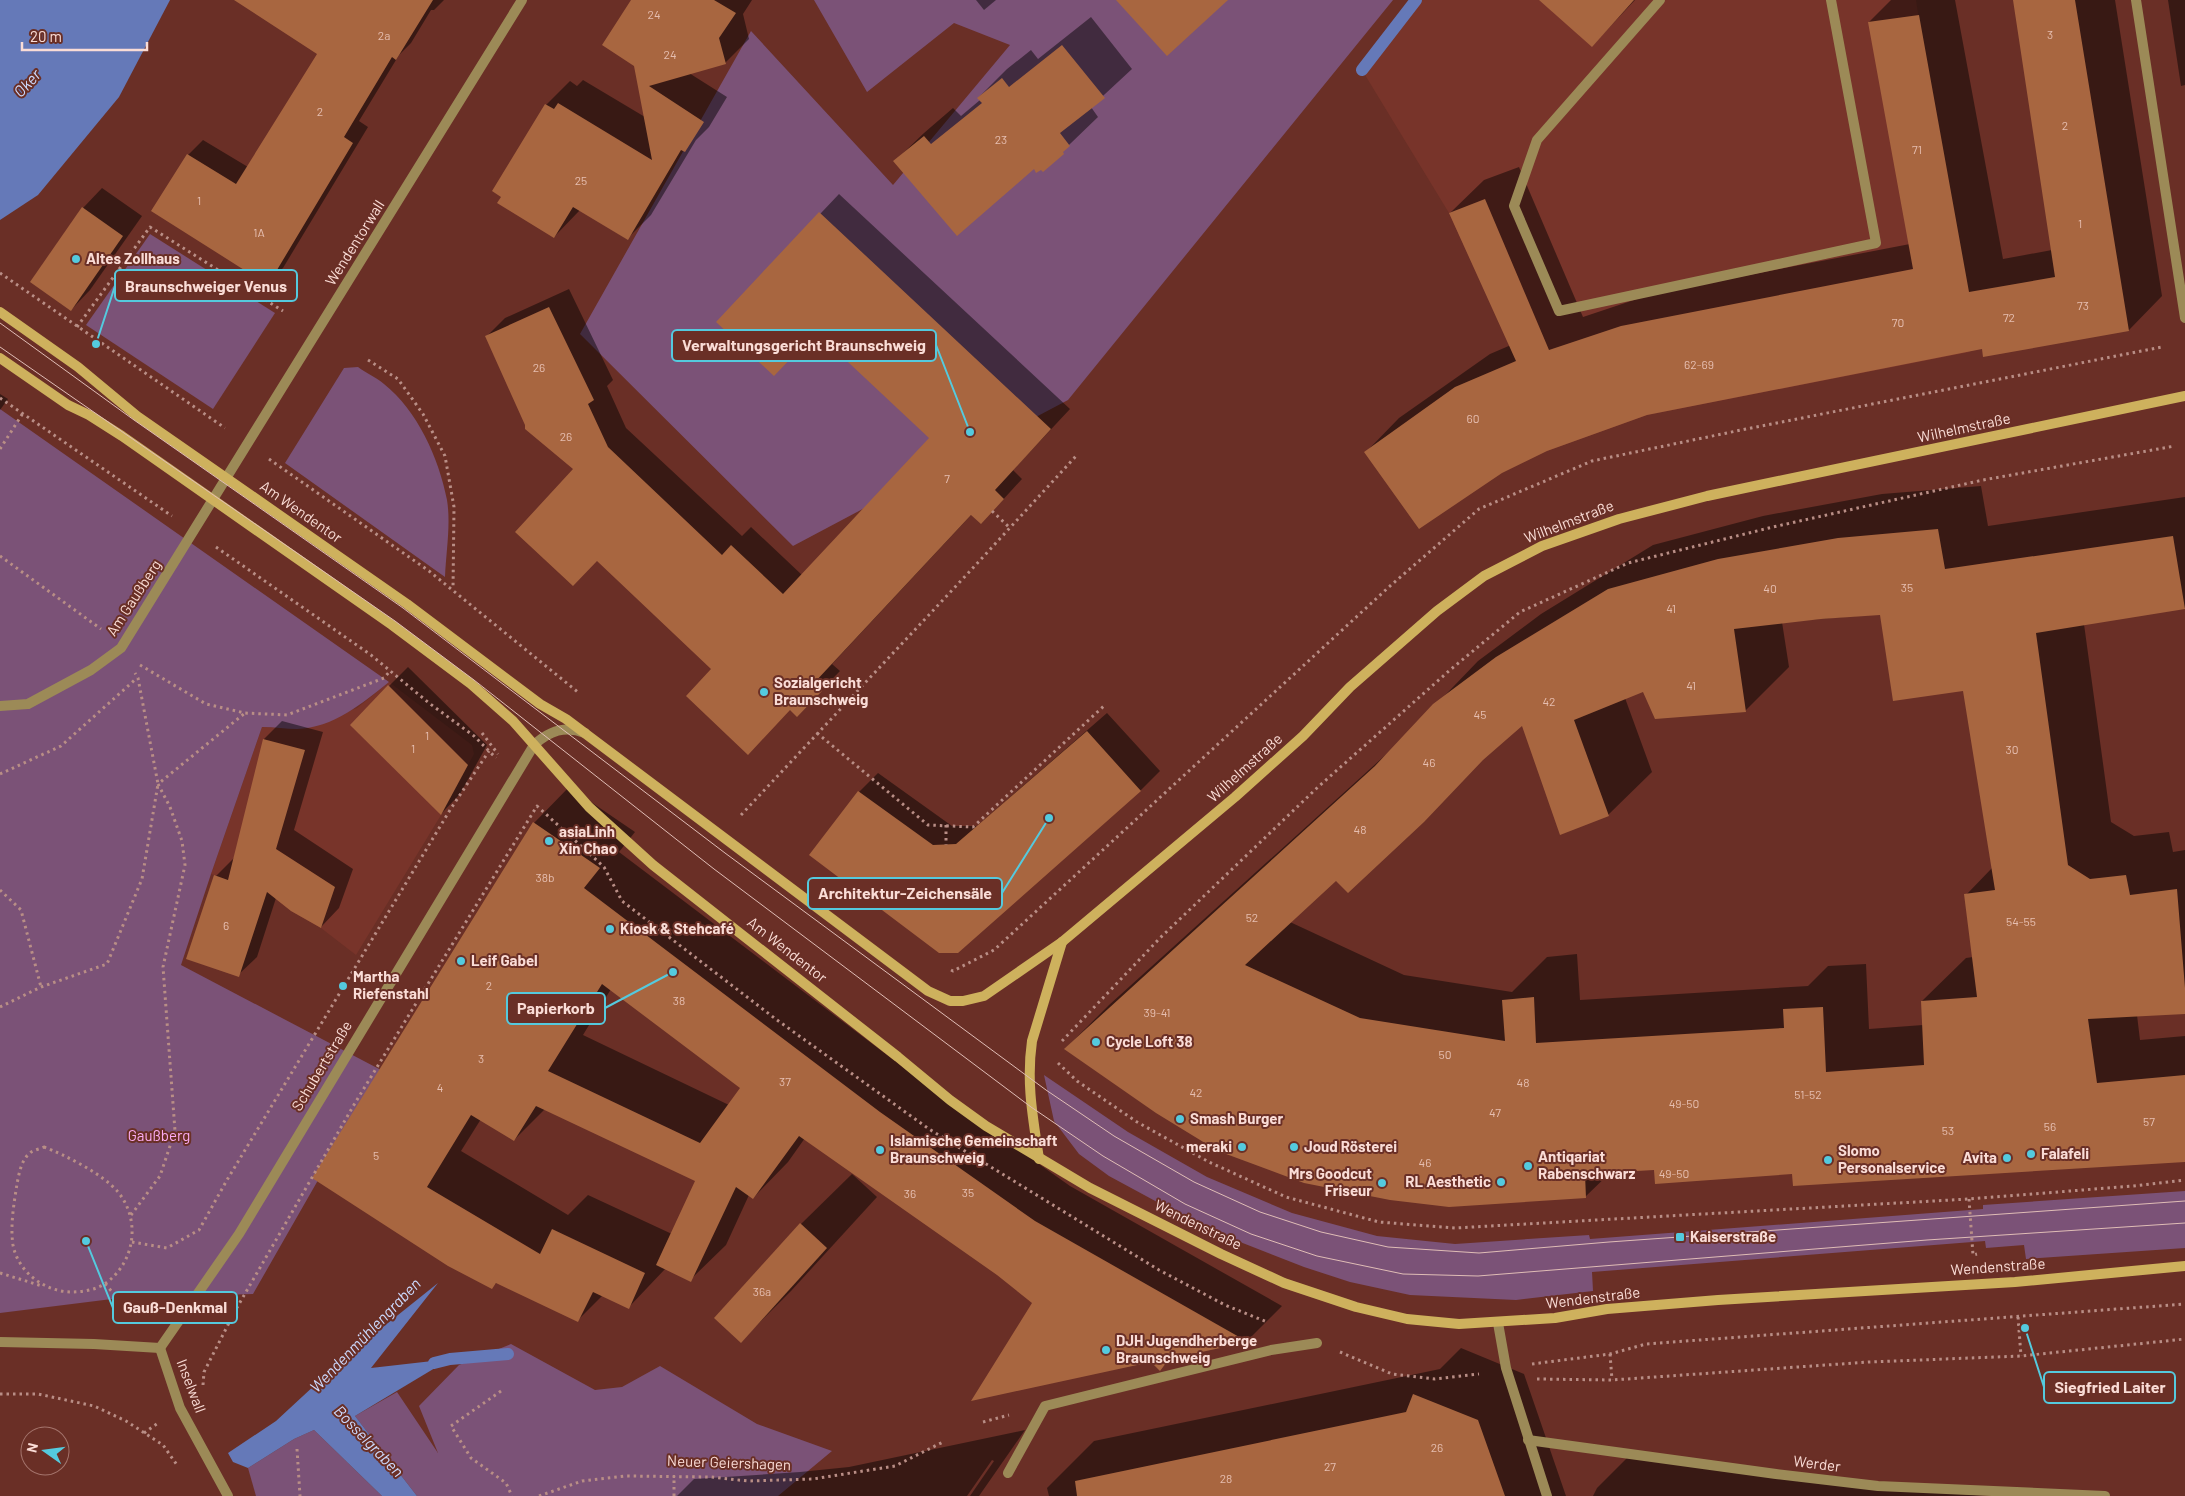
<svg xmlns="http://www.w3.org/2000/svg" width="2185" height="1496" font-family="Barlow,sans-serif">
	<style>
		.built { fill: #78342a }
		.green { fill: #7b5277 }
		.water { fill: #6579b8 }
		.shadow { fill: #0007; fill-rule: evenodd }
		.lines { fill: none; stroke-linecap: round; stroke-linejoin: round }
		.stream { stroke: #6579b8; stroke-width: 12 }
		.building { fill: #a86640; fill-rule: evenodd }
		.path { stroke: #b98e86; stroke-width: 3; stroke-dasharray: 2.5 4; stroke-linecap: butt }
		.lane { stroke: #9c8a57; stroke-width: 10 }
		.street { stroke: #9c8a57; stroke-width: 10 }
		.secondary { stroke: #ceb15d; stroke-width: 10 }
		.tram { stroke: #e0bdb6; stroke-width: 1 }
		.poi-dot { fill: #54cade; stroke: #6a2f26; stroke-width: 2 }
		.labels { text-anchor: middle; stroke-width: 4; stroke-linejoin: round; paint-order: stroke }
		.number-label { font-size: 12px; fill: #e6beb0 }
		.street-label { font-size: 15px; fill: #fadcd6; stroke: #6a2f26 }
		.poi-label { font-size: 15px; font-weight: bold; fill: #fadcd6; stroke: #6a2f26; text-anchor: start }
		.park-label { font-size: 15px; fill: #fcacf4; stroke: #6a2f26 }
		.water-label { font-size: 16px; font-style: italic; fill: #cddafe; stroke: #6a2f26 }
		.leader { fill: none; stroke: #54cade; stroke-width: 2 }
		.callout-dot { fill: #54cade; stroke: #6a2f26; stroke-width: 2 }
		.callout { fill: #6a2f26; stroke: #54cade; stroke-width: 2 }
		.callout-label { font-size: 16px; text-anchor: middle; font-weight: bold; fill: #fadcd6 }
	</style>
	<rect width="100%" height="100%" fill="#6a2f26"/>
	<g class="built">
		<path d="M1416,0H1916L1970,352L1647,415L1547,451L1517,361L1449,213L1362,70Z"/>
		<path d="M389,682L472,745L474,754L441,815L356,955L321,928L291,911L267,892L211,874L262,727L299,729L357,708Z"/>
	</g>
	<g class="green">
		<path d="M814,0H1393L1068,400L793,546L580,334L751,31L893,185L1010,45L954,23L867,92Z"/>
		<path d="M150,234L275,313L213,409L86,325Z"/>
		<path d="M358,367C366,373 376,377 384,384C417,410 439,458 447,500C451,524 446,552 445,577L285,463L344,368Z"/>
		<path d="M0,409L389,682C363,703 333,728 297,729C286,729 274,727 262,727L211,874L181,965L381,1070L253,1294L120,1298L0,1313Z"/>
		<path d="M1044,1075L1128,1132L1207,1177L1292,1213L1377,1236L1455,1244L1589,1235L1590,1239L1983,1209V1205L2185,1191V1248L2026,1259L2024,1245L1986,1248L1985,1241L1592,1272L1593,1291L1516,1300L1410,1295L1350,1282L1304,1267L1207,1229L1109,1176L1079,1154L1054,1121Z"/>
		<path d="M511,1344L595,1390L622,1387L660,1366L757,1424L832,1451L778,1496H417L355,1416L397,1392L438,1453L419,1406L459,1365Z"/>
		<path d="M314,1430L382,1496H256L248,1468L294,1439Z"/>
	</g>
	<g class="water">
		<path d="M0,0H170L119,97L38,195L0,220Z"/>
		<path d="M438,1283L371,1368L450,1359L355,1416L417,1496H382L314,1430L294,1439L248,1468L233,1462L228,1453L276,1421L343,1359Z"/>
	</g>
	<g class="shadow">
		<path d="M266,0H444L434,10H431L411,43L399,55L359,121L368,127L283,268L268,283L188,155L203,140L248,167L319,54Z"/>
		<path d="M632,0H752L743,14L749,39L725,63L689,73L727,97L709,127L696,140L651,215L627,239L580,210L554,237L546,105L570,81L577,86L583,80L645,117Z"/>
		<path d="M976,0H996L984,10Z"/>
		<path d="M1568,0H1635L1592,46Z"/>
		<path d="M1891,0H1955L2003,259L2052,250L2014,0H2115L2162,296L2129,330L1983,348L1366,452L1399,418L1490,354L1511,345L1450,213L1484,180L1519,167L1583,317L1655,293L1910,244L1869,22Z"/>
		<path d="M2168,0H2185V85L2181,86Z"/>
		<path d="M1091,17L1132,69L1091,107L1098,117L1043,170L1034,168L895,161L924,133L953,108L961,116L980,100L978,98L1007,69L1031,50L1038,59Z"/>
		<path d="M102,188L142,216L90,290L71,310L83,208Z"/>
		<path d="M839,194L1070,409L1013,470L1022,479L1000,503L972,514L832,664L840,671L816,696L790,709L713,669L575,469L526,424L486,337L505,318L569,289L613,380L607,386L626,428L742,536L751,527L802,575L931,437L816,331L718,322Z"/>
		<path d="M0,394L8,399L0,410Z"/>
		<path d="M1981,486L1988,526L2185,497V608L2084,624L2111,822L2134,836L2169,832L2173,852L2185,850V1013L2137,1015L2140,1040L2185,1036V1160L1793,1173L1656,1169L1611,1172L1585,1197L1066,1048L1109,1005L1402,740L1478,661L1541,614L1653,545L1763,516L1882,494ZM1881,614L1964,690L1992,868L1966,895L1973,957L1966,958L1922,1001L1923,1025L1869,1029L1866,964L1828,966L1808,986L1580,1000L1577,954L1547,957L1512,992L1404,975L1290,922L1336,880L1522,724L1608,815L1652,772L1625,698L1643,690L1745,711L1789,667L1782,622Z"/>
		<path d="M408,667L487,745L460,794L441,814L389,686Z"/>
		<path d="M1107,713L1160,771L1141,790L958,951L859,792L878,773L952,826H977Z"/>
		<path d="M282,721L323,732L294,830L353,869L339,908L321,927L276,898L257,957L238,975L216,876L235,857L264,739Z"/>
		<path d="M569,787L635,832L619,852L916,1077L1070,1186L1282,1306L1247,1341L1172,1357L1160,1369L1151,1361L1034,1303L998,1274L805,1138L788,1162L753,1198L749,1195L726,1245L690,1280L666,1268L629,1307L603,1295L578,1320L497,1282L492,1288L314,1178L534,823ZM611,989L741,1088L729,1105L583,1035ZM545,1109L697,1181L672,1234L588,1195L568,1215L461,1151L481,1119L514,1140Z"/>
		<path d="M852,1174L877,1197L791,1291L741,1341L716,1318L801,1224Z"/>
		<path d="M1461,1348L1524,1374L1566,1496H1049L1047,1488L1094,1441L1440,1369Z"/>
		<path d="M1025,1430L979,1496H970L994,1461L992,1460L967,1496H677L694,1479L800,1472L849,1467Z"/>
		<path d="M1634,1451L1910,1491L1990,1496H1593L1597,1488Z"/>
	</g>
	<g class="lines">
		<g class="stream">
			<path d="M1362,70L1416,0"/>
			<path d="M434,1363L450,1359L508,1354"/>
		</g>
	</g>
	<g class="building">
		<path d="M234,0H433L396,60L392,57L344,137L353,143L268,285L151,211L187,154L236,184L317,54Z"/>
		<path d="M631,0H714L736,13L719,38L726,64L649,86L704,122L685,152L681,150L628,240L573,207L554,238L497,203L501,197L492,191L545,104L554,109L558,103L652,160L634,66L602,45Z"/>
		<path d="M1116,0H1228L1167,56Z"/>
		<path d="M1539,0H1634L1592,47Z"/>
		<path d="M2013,0H2075L2129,331L1983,357L1982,349L1647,415L1547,451L1502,473L1419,529L1364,452L1455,387L1516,361L1449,213L1485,199L1549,350L1621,326L1913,269L1868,22L1919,15L1969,292L2055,277Z"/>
		<path d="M1062,45L1105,98L1060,133L1070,146L1063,152L1064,154L1043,172L1041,170L1036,173L1034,169L957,236L893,161L924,136L931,144L982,103L977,98L1002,78L1009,87Z"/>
		<path d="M82,207L123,236L71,311L30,282Z"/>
		<path d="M819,212L1051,429L995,490L1004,499L981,524L971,515L814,683L822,691L797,717L790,710L748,755L686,696L711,669L597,561L573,586L515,532L573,469L525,429V425L485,336L549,307L594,400L588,404L608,447L722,555L731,545L783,594L929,438L816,332L774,376L716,322Z"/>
		<path d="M1938,529L1945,569L2173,536L2185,609L2036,633L2068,865L2090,879L2126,875L2130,895L2177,889L2185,988V1014L2088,1019L2097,1083L2185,1075V1162L1793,1186L1792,1174L1655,1184L1654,1170L1585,1174L1586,1198L1449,1207L1390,1200L1304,1183L1218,1151L1156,1113L1064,1049L1375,766L1433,704L1496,657L1608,589L1718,559L1838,538ZM1880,615L1893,701L1963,691L1995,890L1964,894L1977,997L1921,1001L1924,1065L1826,1072L1823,1007L1783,1009L1784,1028L1536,1043L1534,997L1502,1000L1505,1041L1360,1018L1245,965L1336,881L1348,893L1424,822L1483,760L1522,726L1560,835L1609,816L1574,720L1643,692L1655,719L1746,712L1734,629L1821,619Z"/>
		<path d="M388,685L468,765L441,815L350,725Z"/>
		<path d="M1087,731L1141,791L958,953H939L809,855L858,791L933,845L956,844Z"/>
		<path d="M263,739L305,750L276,849L335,887L321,928L291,911L267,892L239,977L186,959L214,875L228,880Z"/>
		<path d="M533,822L600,868L584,888L880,1112L1035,1221L1248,1342L1169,1359L1160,1371L1151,1362L971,1401L1032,1303L997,1275L799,1136L753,1199L736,1187L691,1282L656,1265L695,1181L536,1106L514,1141L471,1115L427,1187L540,1254L552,1229L645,1273L629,1309L593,1292L578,1322L496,1283L492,1289L448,1266L312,1178ZM602,984L740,1088L700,1143L548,1071Z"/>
		<path d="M800,1223L827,1248L741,1343L714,1318Z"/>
		<path d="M1413,1394L1478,1420L1505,1496H1077L1075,1481L1406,1412Z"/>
	</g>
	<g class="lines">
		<g class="path">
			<path d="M0,273L225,428"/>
			<path d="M77,327L150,227L283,311"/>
			<path d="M368,360L398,379L423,414L445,456L454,507L453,589"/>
			<path d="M0,398L172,516"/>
			<path d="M0,449L23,413"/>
			<path d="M269,459L429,571L579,693"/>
			<path d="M992,511L1010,528"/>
			<path d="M216,547L371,655L429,703L474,736L496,758"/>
			<path d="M0,556L101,629"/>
			<path d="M140,665L206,704L245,713L287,715L384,678L390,671"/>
			<path d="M482,733L498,754"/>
			<path d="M817,733L928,825L973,827L1106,704"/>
			<path d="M0,774L61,746L137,678"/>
			<path d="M741,815L972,569L1077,455"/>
			<path d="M946,825V845"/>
			<path d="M0,890L21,910L41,987"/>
			<path d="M951,970L953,971L994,950L1390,586L1479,509L1592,461L1746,429L2162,347"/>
			<path d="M0,1007L41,987L107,964L142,879L158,784L138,678L135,673"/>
			<path d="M1062,1041L1160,938L1318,787L1450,670L1520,612L1628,563L1773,527L1983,480L2175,446"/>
			<path d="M1058,1063L1077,1081L1137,1122L1209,1162L1286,1197L1379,1222L1455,1228L1969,1199L2133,1186L2185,1180"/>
			<path d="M44,1147C65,1155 103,1174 118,1192C141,1220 135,1262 106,1283C96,1290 82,1292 70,1292C44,1291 18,1272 13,1245C10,1226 14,1203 17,1184C19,1174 21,1160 30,1153C33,1150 40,1149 44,1147Z"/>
			<path d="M1969,1199L1973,1255L1977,1254"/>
			<path d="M131,1215L160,1176L175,1131L163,967L185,865L182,841L170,807L158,784L245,713"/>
			<path d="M132,1242L167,1248L199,1230L227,1180L450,810L489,751"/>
			<path d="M0,1273L42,1286"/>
			<path d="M105,1284L136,1318"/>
			<path d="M2018,1317L2021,1356"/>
			<path d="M1340,1352L1392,1374L1435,1379L1479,1374"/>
			<path d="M1610,1354L1612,1380"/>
			<path d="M1532,1364L1610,1354L1646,1344L2185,1304"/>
			<path d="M1537,1379L1612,1380L1869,1362L2021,1356L2185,1339"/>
			<path d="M203,1385L204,1372L235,1311L355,1103L537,806L604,867L622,901L777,1020L929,1129L1159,1270L1225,1305L1267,1322"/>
			<path d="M501,1391L451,1426L471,1458L506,1483L512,1496"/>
			<path d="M0,1394H38L94,1406L126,1421L163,1445L177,1465"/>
			<path d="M983,1422L1009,1415"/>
			<path d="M144,1433L158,1423"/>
			<path d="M297,1449L300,1496"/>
			<path d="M539,1496L582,1481L626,1476L711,1477L748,1481L813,1479L895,1466L945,1441"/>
			<path d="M674,1496V1476"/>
		</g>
		<path class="lane" d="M1660,0L1537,140L1514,206L1559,311L1876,243L1831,0"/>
		<g class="street">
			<path d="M2136,0L2185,318"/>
			<path d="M0,706L28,704L91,670L121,648L522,0"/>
			<path d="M1498,1323L1506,1368L1547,1496"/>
			<path d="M0,1342L94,1344L160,1348"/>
			<path d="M160,1348L239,1234L534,745C549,731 565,725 585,733"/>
			<path d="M160,1348L180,1408L228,1496"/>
			<path d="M1528,1440L1776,1474L1878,1486L2105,1496"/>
			<path d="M1008,1473L1045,1406L1271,1350L1317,1343"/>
		</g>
		<g class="secondary">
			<path d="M0,312L78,367L137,416L407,604L540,704L566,719L928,991L950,1001H963L984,996L1062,942L1235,797L1303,736L1350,687L1437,611L1484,576L1542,546L1619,519L1707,496L2185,396"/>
			<path d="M0,358L68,405L89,415L122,436L392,625L471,684L513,721L589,807L653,865L898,1057L950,1100L986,1126L1090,1188L1221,1254L1284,1283L1356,1307L1407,1319L1459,1324L1555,1318L1607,1309L1718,1300L2015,1282L2185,1266"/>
			<path d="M1039,1159C1033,1118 1026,1083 1032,1041L1062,942"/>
		</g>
		<g class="tram">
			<path d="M0,323L134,420L403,608L725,853L1046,1090L1114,1136L1194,1182L1260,1212L1321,1232L1388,1247L1479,1253L1609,1242L2185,1201"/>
			<path d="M0,347L395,621L474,680L714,869L1031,1107L1103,1156L1185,1204L1251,1234L1317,1256L1403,1274L1478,1276L1927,1240L2185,1223"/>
		</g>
	</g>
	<g class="poi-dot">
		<circle cx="76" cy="259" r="5"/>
		<circle cx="764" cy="692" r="5"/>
		<circle cx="549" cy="841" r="5"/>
		<circle cx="610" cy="929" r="5"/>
		<circle cx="461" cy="961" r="5"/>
		<circle cx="343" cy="986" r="5"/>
		<circle cx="1096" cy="1042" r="5"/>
		<circle cx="1180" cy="1119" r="5"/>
		<circle cx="1242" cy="1147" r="5"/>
		<circle cx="1294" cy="1147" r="5"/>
		<circle cx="880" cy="1150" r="5"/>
		<circle cx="2031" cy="1154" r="5"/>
		<circle cx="2007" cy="1158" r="5"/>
		<circle cx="1828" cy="1160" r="5"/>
		<circle cx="1528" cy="1166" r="5"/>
		<circle cx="1501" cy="1182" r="5"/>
		<circle cx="1382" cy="1183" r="5"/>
		<rect x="1675" y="1232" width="10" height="10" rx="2.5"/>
		<circle cx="1106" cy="1350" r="5"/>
	</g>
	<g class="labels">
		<g class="number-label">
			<text x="654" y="19">24</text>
			<text x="2050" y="39">3</text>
			<text x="384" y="40">2a</text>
			<text x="670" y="59">24</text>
			<text x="320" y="116">2</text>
			<text x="2065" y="130">2</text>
			<text x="1001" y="144">23</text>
			<text x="1917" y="154">71</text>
			<text x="581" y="185">25</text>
			<text x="199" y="205">1</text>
			<text x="2080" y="228">1</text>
			<text x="259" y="237">1A</text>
			<text x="2083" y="310">73</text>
			<text x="2009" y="322">72</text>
			<text x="1898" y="327">70</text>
			<text x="1699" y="369">62-69</text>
			<text x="539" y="372">26</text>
			<text x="1473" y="423">60</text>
			<text x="566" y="441">26</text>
			<text x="947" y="483">7</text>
			<text x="1907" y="592">35</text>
			<text x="1770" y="593">40</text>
			<text x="1671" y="613">41</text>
			<text x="1691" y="690">41</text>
			<text x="1549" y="706">42</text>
			<text x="1480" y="719">45</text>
			<text x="427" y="740">1</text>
			<text x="413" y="753">1</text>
			<text x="2012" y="754">30</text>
			<text x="1429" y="767">46</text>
			<text x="1360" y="834">48</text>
			<text x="545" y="882">38b</text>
			<text x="1252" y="922">52</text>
			<text x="2021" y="926">54-55</text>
			<text x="226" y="930">6</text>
			<text x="489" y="990">2</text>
			<text x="679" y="1005">38</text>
			<text x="1157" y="1017">39-41</text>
			<text x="1445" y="1059">50</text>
			<text x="481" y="1063">3</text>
			<text x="785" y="1086">37</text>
			<text x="1523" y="1087">48</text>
			<text x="440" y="1092">4</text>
			<text x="1196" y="1097">42</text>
			<text x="1808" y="1099">51-52</text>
			<text x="1684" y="1108">49-50</text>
			<text x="1495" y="1117">47</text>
			<text x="2149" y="1126">57</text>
			<text x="2050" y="1131">56</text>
			<text x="1948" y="1135">53</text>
			<text x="376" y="1160">5</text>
			<text x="1425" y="1167">46</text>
			<text x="1674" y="1178">49-50</text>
			<text x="968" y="1197">35</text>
			<text x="910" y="1198">36</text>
			<text x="762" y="1296">36a</text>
			<text x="1437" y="1452">26</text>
			<text x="1330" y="1471">27</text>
			<text x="1226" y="1483">28</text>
		</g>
		<g class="street-label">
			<text transform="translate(355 243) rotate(-58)" y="5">Wendentorwall</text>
			<text transform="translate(1964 428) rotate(-12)" y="5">Wilhelmstraße</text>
			<text transform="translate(301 512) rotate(35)" y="5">Am Wendentor</text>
			<text transform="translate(1569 522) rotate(-21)" y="5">Wilhelmstraße</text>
			<text transform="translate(134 598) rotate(-57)" y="5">Am Gaußberg</text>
			<text transform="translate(1245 768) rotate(-42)" y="5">Wilhelmstraße</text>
			<text transform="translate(787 950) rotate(38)" y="5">Am Wendentor</text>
			<text transform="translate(322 1066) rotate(-59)" y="5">Schubertstraße</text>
			<text transform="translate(1198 1225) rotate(26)" y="5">Wendenstraße</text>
			<text transform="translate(1998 1267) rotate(-4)" y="5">Wendenstraße</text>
			<text transform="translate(1593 1298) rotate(-7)" y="5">Wendenstraße</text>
			<text transform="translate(191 1386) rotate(69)" y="5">Inselwall</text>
			<text transform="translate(729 1463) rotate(2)" y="5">Neuer Geiershagen</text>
			<text transform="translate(1817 1464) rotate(7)" y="5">Werder</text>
		</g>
		<g class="poi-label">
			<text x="86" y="264">Altes Zollhaus</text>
			<text x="774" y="688">Sozialgericht<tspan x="774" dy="17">Braunschweig</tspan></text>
			<text x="559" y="837">asiaLinh<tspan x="559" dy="17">Xin Chao</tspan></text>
			<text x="620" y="934">Kiosk &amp; Stehcafé</text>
			<text x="471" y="966">Leif Gabel</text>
			<text x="353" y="982">Martha<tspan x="353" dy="17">Riefenstahl</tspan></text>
			<text x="1106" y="1047">Cycle Loft 38</text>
			<text x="1190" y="1124">Smash Burger</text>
			<text x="890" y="1146">Islamische Gemeinschaft<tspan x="890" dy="17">Braunschweig</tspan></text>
			<text x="1232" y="1152" text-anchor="end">meraki</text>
			<text x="1304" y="1152">Joud Rösterei</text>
			<text x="1838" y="1156">Slomo<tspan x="1838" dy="17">Personalservice</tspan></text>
			<text x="2041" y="1159">Falafeli</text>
			<text x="1538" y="1162">Antiqariat<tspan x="1538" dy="17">Rabenschwarz</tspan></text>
			<text x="1997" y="1163" text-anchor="end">Avita</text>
			<text x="1372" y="1179" text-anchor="end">Mrs Goodcut<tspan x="1372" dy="17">Friseur</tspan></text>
			<text x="1491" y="1187" text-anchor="end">RL Aesthetic</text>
			<text x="1690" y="1242">Kaiserstraße</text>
			<text x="1116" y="1346">DJH Jugendherberge<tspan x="1116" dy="17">Braunschweig</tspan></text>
		</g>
		<g class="park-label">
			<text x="159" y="1141">Gaußberg</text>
		</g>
		<g class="water-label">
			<text transform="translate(27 83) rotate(-47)" y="6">Oker</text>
			<text transform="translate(365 1335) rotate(-46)" y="6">Wendenmühlengraben</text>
			<text transform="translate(369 1441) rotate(46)" y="6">Bosselgraben</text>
		</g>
	</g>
	<path class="leader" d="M96 344L115 286M970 432L936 345M1049 818L1002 893M673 972L605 1008M86 1241L113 1308M2025 1328L2044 1387"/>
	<g class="callout-dot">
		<circle cx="96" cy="344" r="5"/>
		<circle cx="970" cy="432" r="5"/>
		<circle cx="1049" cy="818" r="5"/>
		<circle cx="673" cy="972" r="5"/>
		<circle cx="86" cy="1241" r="5"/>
		<circle cx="2025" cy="1328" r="5"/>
	</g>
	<g class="callout">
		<rect x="115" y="270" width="182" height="31" rx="5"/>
		<rect x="672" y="330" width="264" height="31" rx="5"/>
		<rect x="808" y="878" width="194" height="31" rx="5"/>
		<rect x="507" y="993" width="98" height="31" rx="5"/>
		<rect x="113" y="1292" width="124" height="31" rx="5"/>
		<rect x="2044" y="1372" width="131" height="31" rx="5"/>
	</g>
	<g class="callout-label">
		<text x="206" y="292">Braunschweiger Venus</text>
		<text x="804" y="351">Verwaltungsgericht Braunschweig</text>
		<text x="905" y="899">Architektur-Zeichensäle</text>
		<text x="556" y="1014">Papierkorb</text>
		<text x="175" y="1313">Gauß-Denkmal</text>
		<text x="2110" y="1393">Siegfried Laiter</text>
	</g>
	<g transform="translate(45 1451) rotate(284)"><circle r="24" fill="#6a2f26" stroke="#a4746c"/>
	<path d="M0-4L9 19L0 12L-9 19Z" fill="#54cade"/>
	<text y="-8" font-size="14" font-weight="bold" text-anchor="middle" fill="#fadcd6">N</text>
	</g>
	<path d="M22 42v8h125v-8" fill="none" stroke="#fadcd6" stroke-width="2.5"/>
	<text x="30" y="42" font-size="15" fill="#fadcd6" stroke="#6a2f26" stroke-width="4" paint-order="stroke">20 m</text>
</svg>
